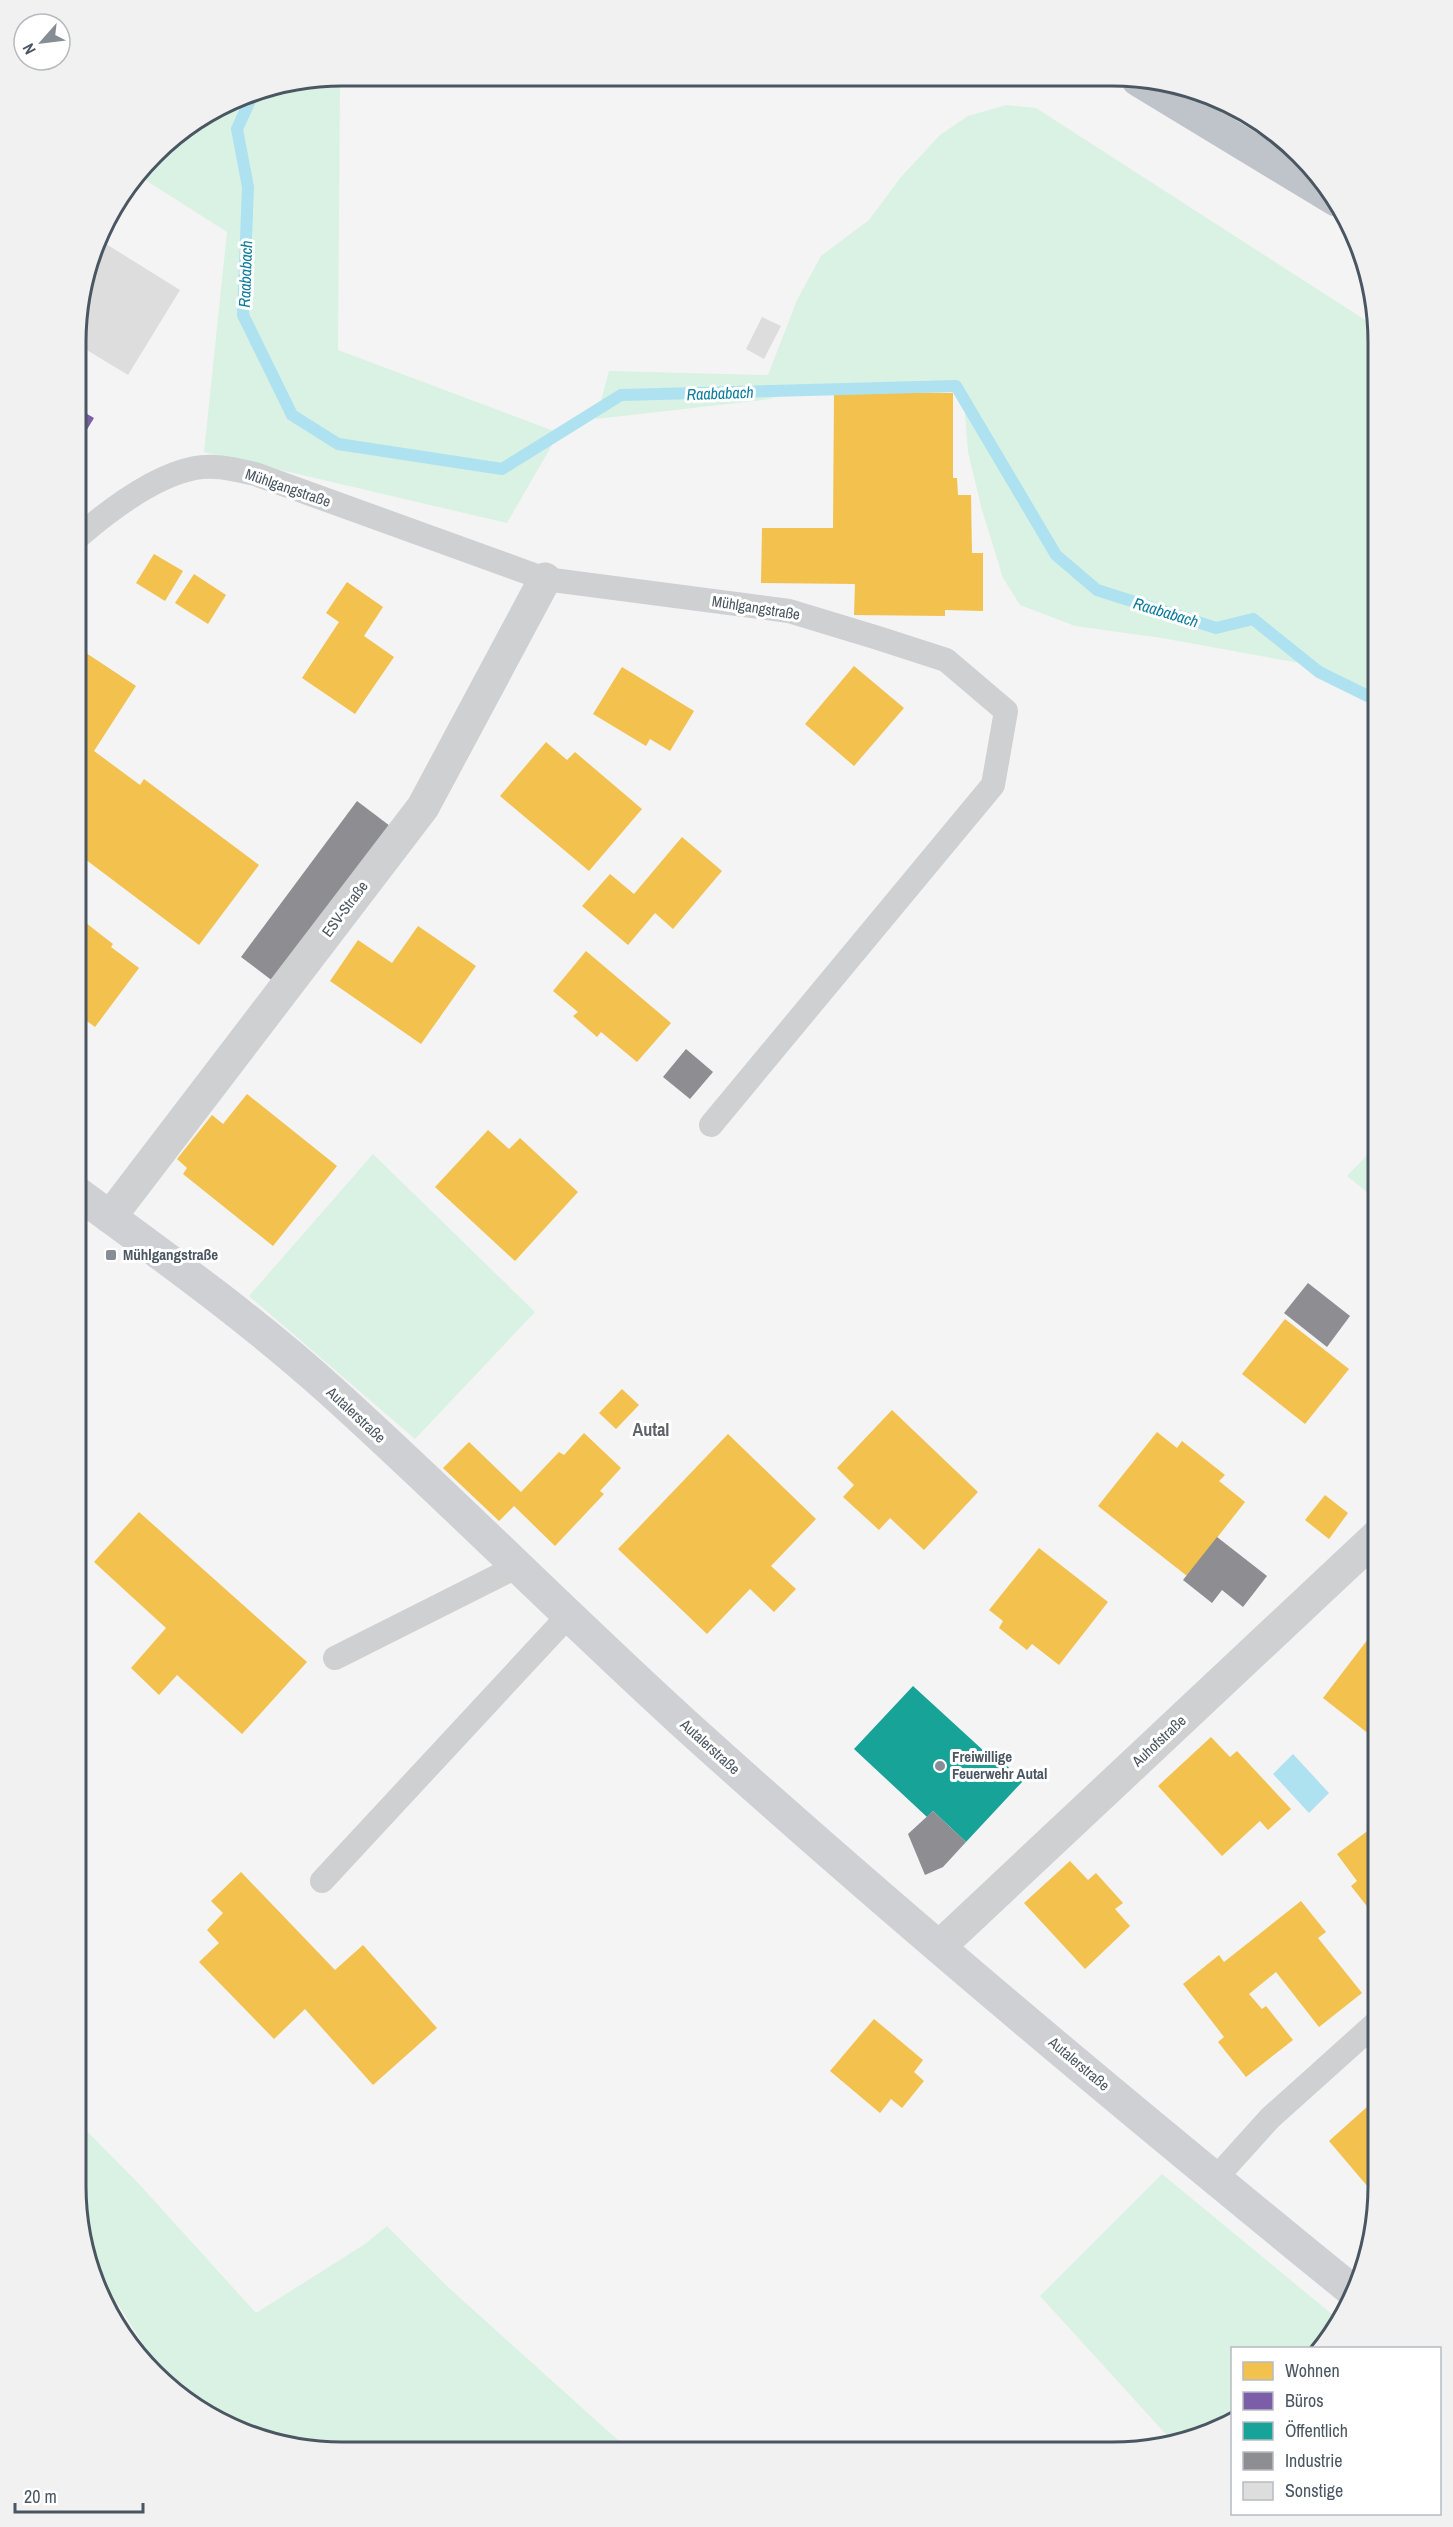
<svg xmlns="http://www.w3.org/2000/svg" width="1453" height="2527" font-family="'Archivo Narrow',sans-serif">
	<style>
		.green { fill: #d9f2e3 }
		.water { fill: #aee2f0 }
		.homes { fill: #f2c14e }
		.offices { fill: #7b5ea7 }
		.public { fill: #17a398 }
		.industry { fill: #8d8d92 }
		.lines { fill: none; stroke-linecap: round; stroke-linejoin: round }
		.stream { stroke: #aee2f0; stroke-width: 12 }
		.building { fill: #ddddde }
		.service { stroke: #ced0d2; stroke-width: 24 }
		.minor { stroke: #ced0d2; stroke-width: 33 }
		.secondary { stroke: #ced0d4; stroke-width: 33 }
		.motorway { stroke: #bec4c9; stroke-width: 33 }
		.poi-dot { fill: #868d94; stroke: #fff; stroke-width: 2 }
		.labels { text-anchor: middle; stroke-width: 6; stroke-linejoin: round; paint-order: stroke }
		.street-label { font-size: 15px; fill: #4a5661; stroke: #fff }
		.poi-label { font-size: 15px; font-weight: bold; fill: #4a5661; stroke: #fff; text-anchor: start }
		.water-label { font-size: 16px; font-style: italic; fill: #0c7c9b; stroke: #fff }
		.quarter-label { font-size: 18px; font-weight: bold; fill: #5f6368; stroke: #fff }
		.rim { fill: none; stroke: #4a5661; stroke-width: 3 }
	</style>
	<rect width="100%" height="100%" fill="#f4f4f4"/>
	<g class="green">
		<path d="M340,75L338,350L559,433L507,523L204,452L227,232L139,176L166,141L240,95Z"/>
		<path d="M1006,105L1036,108L1376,327L1378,342V708L1310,665L1162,638L1075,626L1020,605L1003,578L982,510L968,452L963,389L832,384L763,400L596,419L609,371L768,375L797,300L821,256L869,220L901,177L940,135L968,116Z"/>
		<path d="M1378,1144V1201L1347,1176Z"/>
		<path d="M373,1154L535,1312L415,1439L249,1296Z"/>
		<path d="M75,2119L139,2184L256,2313L365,2244L387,2226L449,2288L630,2451L307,2450L224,2425L173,2391L121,2309L88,2264L75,2185Z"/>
		<path d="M1162,2174L1339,2320L1322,2348H1232V2420L1197,2438L1173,2442L1040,2296Z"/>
	</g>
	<path class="water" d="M1293,1754L1329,1793L1309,1813L1273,1774Z"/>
	<g class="homes">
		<path d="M834,392L953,393V478H957L958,495H971L972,553H983V611L945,610V616L854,615L855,584L761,583L762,528H833Z"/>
		<path d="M154,554L183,571L165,601L136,583Z"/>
		<path d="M194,574L226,595L208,624L175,603Z"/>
		<path d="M347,582L383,607L364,636L394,657L355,714L302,678L339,622L326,613Z"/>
		<path d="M77,647L136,686L94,751L140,785L144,779L259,865L199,945L77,853Z"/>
		<path d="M854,666L904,708L854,766L805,724Z"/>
		<path d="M622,667L694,711L670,751L650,739L646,746L593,714Z"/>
		<path d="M546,742L567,760L575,752L642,809L589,871L500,796Z"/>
		<path d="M682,837L722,871L673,929L655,913L628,945L582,906L610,874L634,894Z"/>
		<path d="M77,916L113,944L111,947L139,968L95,1027L76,1013Z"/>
		<path d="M418,926L476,966L421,1044L330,981L358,940L392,963Z"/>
		<path d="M586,951L671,1023L637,1062L601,1032L597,1037L573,1016L578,1012L553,991Z"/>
		<path d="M247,1094L337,1166L273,1246L183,1174L187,1168L177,1159L212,1115L223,1124Z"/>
		<path d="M488,1130L509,1149L520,1138L578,1192L515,1261L435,1187Z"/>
		<path d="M1285,1319L1349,1369L1305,1424L1242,1374Z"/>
		<path d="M622,1389L639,1405L616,1429L599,1413Z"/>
		<path d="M892,1410L978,1492L924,1550L890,1518L879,1530L843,1497L854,1485L837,1468Z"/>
		<path d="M1157,1432L1177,1448L1182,1441L1225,1475L1219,1481L1245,1502L1187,1576L1098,1506Z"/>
		<path d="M584,1433L621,1468L600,1491L604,1494L555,1546L514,1506L499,1521L443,1468L469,1442L521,1492L559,1452L564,1455Z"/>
		<path d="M728,1434L816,1519L771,1566L796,1589L774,1612L750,1589L707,1634L618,1549Z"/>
		<path d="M1325,1495L1348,1513L1329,1539L1305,1520Z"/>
		<path d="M139,1512L307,1662L242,1734L177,1675L159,1695L131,1668L166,1628L94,1562Z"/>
		<path d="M1039,1548L1108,1602L1059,1665L1032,1644L1027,1650L999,1628L1003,1621L989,1610Z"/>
		<path d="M1378,1626V1734L1374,1738L1323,1698Z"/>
		<path d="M1211,1737L1230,1757L1237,1751L1291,1809L1268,1830L1260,1821L1222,1856L1158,1786Z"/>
		<path d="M1378,1823L1377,1895V1919L1351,1886L1357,1881L1337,1854Z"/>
		<path d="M1070,1861L1088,1880L1096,1873L1123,1903L1115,1909L1130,1926L1085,1969L1024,1903Z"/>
		<path d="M241,1872L335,1970L363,1945L437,2028L373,2085L305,2009L274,2039L199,1962L219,1943L207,1930L223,1913L211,1901Z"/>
		<path d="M1301,1901L1326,1932L1318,1938L1362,1993L1319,2027L1276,1972L1249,1994L1262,2009L1266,2006L1293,2040L1246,2077L1218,2042L1224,2037L1183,1984L1219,1955L1224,1962Z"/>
		<path d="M874,2019L923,2060L914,2072L924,2081L902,2108L891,2099L880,2113L830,2071Z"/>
		<path d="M1377,2098V2191L1374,2194L1329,2141Z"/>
	</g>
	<path class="offices" d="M77,408L94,418L77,446Z"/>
	<path class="public" d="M913,1686L985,1752L988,1748L1023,1781L966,1842L933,1811L927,1817L854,1749Z"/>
	<g class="industry">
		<path d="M357,801L390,826L274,982L241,957Z"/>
		<path d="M686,1049L713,1072L690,1099L663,1077Z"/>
		<path d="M1308,1283L1350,1316L1327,1347L1284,1313Z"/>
		<path d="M1217,1537L1267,1576L1243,1607L1222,1590L1212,1603L1183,1580Z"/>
		<path d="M933,1811L966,1842L943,1867L925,1875L908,1834Z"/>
	</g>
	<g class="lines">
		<path class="stream" d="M254,92L237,129L248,187L243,315L292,415L338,444L502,469L621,395L956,386L1056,555L1097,590L1216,628L1253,619L1319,672L1378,701"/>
	</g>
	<g class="building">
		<path d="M98,239L180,290L128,375L77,344V307Z"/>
		<path d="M762,317L781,326L764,359L746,349Z"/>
	</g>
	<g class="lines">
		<g class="service">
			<path d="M77,538C108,511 154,476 195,468C215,464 236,470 255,474L545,579L789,611L878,638L946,660L1006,711L993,785L711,1125"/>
			<path d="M335,1658L518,1566"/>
			<path d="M322,1881L569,1615"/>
			<path d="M1215,2179L1270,2118L1377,2022"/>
		</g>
		<g class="minor">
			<path d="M110,1217L423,807L545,579"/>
			<path d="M939,1947L1378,1535"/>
		</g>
		<path class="secondary" d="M76,1192C162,1255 250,1318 330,1390C452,1500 567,1617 688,1727C904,1922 1129,2109 1355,2293"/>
		<path class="motorway" d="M1138,80L1336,200"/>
	</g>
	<g class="poi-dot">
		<rect x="105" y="1249" width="12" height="12" rx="3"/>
		<circle cx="940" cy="1766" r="6"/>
	</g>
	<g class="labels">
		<g class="street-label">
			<text transform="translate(288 488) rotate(19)" y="5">Mühlgangstraße</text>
			<text transform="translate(756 608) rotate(9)" y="5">Mühlgangstraße</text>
			<text transform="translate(345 909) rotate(-53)" y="5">ESV-Straße</text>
			<text transform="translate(356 1415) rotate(43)" y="5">Autalerstraße</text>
			<text transform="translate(1159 1741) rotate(-43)" y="5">Auhofstraße</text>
			<text transform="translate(710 1747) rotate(42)" y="5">Autalerstraße</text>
			<text transform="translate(1079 2064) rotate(40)" y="5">Autalerstraße</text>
		</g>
		<g class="poi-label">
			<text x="123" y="1260">Mühlgangstraße</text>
			<text x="952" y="1762">Freiwillige<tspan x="952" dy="17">Feuerwehr Autal</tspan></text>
		</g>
		<g class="water-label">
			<text transform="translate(245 274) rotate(-88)" y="6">Raababach</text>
			<text transform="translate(720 393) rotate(-2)" y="6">Raababach</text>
			<text transform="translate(1166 612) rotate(17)" y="6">Raababach</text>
		</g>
		<g class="quarter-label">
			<text x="651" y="1436">Autal</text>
		</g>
	</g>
	<path d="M0 0H1453V2527H0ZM342 86H1112A256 256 0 0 1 1368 342V2186A256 256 0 0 1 1112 2442H342A256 256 0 0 1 86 2186V342A256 256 0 0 1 342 86Z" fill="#f1f1f2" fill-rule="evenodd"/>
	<path class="rim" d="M342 86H1112A256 256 0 0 1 1368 342V2186A256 256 0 0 1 1112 2442H342A256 256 0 0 1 86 2186V342A256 256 0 0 1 342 86Z"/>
	<rect x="1231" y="2347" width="210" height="168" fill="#ffffff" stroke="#b7bbc0" stroke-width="1.5"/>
	<rect x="1243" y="2362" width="30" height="18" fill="#f2c14e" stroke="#b7bbc0" stroke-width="1.5"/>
	<text x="1285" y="2377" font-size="18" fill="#4a5661">Wohnen</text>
	<rect x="1243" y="2392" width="30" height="18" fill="#7b5ea7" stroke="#b7bbc0" stroke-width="1.5"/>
	<text x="1285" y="2407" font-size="18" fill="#4a5661">Büros</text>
	<rect x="1243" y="2422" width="30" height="18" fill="#17a398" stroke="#b7bbc0" stroke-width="1.5"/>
	<text x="1285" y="2437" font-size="18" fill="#4a5661">Öffentlich</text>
	<rect x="1243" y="2452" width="30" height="18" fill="#8d8d92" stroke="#b7bbc0" stroke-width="1.5"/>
	<text x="1285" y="2467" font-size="18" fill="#4a5661">Industrie</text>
	<rect x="1243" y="2482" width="30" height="18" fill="#ddddde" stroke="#b7bbc0" stroke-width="1.5"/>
	<text x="1285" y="2497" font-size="18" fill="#4a5661">Sonstige</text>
	<g transform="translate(42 42) rotate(242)"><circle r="28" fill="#ffffff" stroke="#b7bbc0" stroke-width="1.5"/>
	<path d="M0-4.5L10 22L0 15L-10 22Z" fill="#868d94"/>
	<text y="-9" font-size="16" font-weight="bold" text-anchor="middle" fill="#4a5661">N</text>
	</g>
	<path d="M15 2503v9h128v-9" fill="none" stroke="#4a5661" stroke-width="3"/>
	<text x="24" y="2503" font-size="18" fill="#4a5661" stroke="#ffffff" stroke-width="4.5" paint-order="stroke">20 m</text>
</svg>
